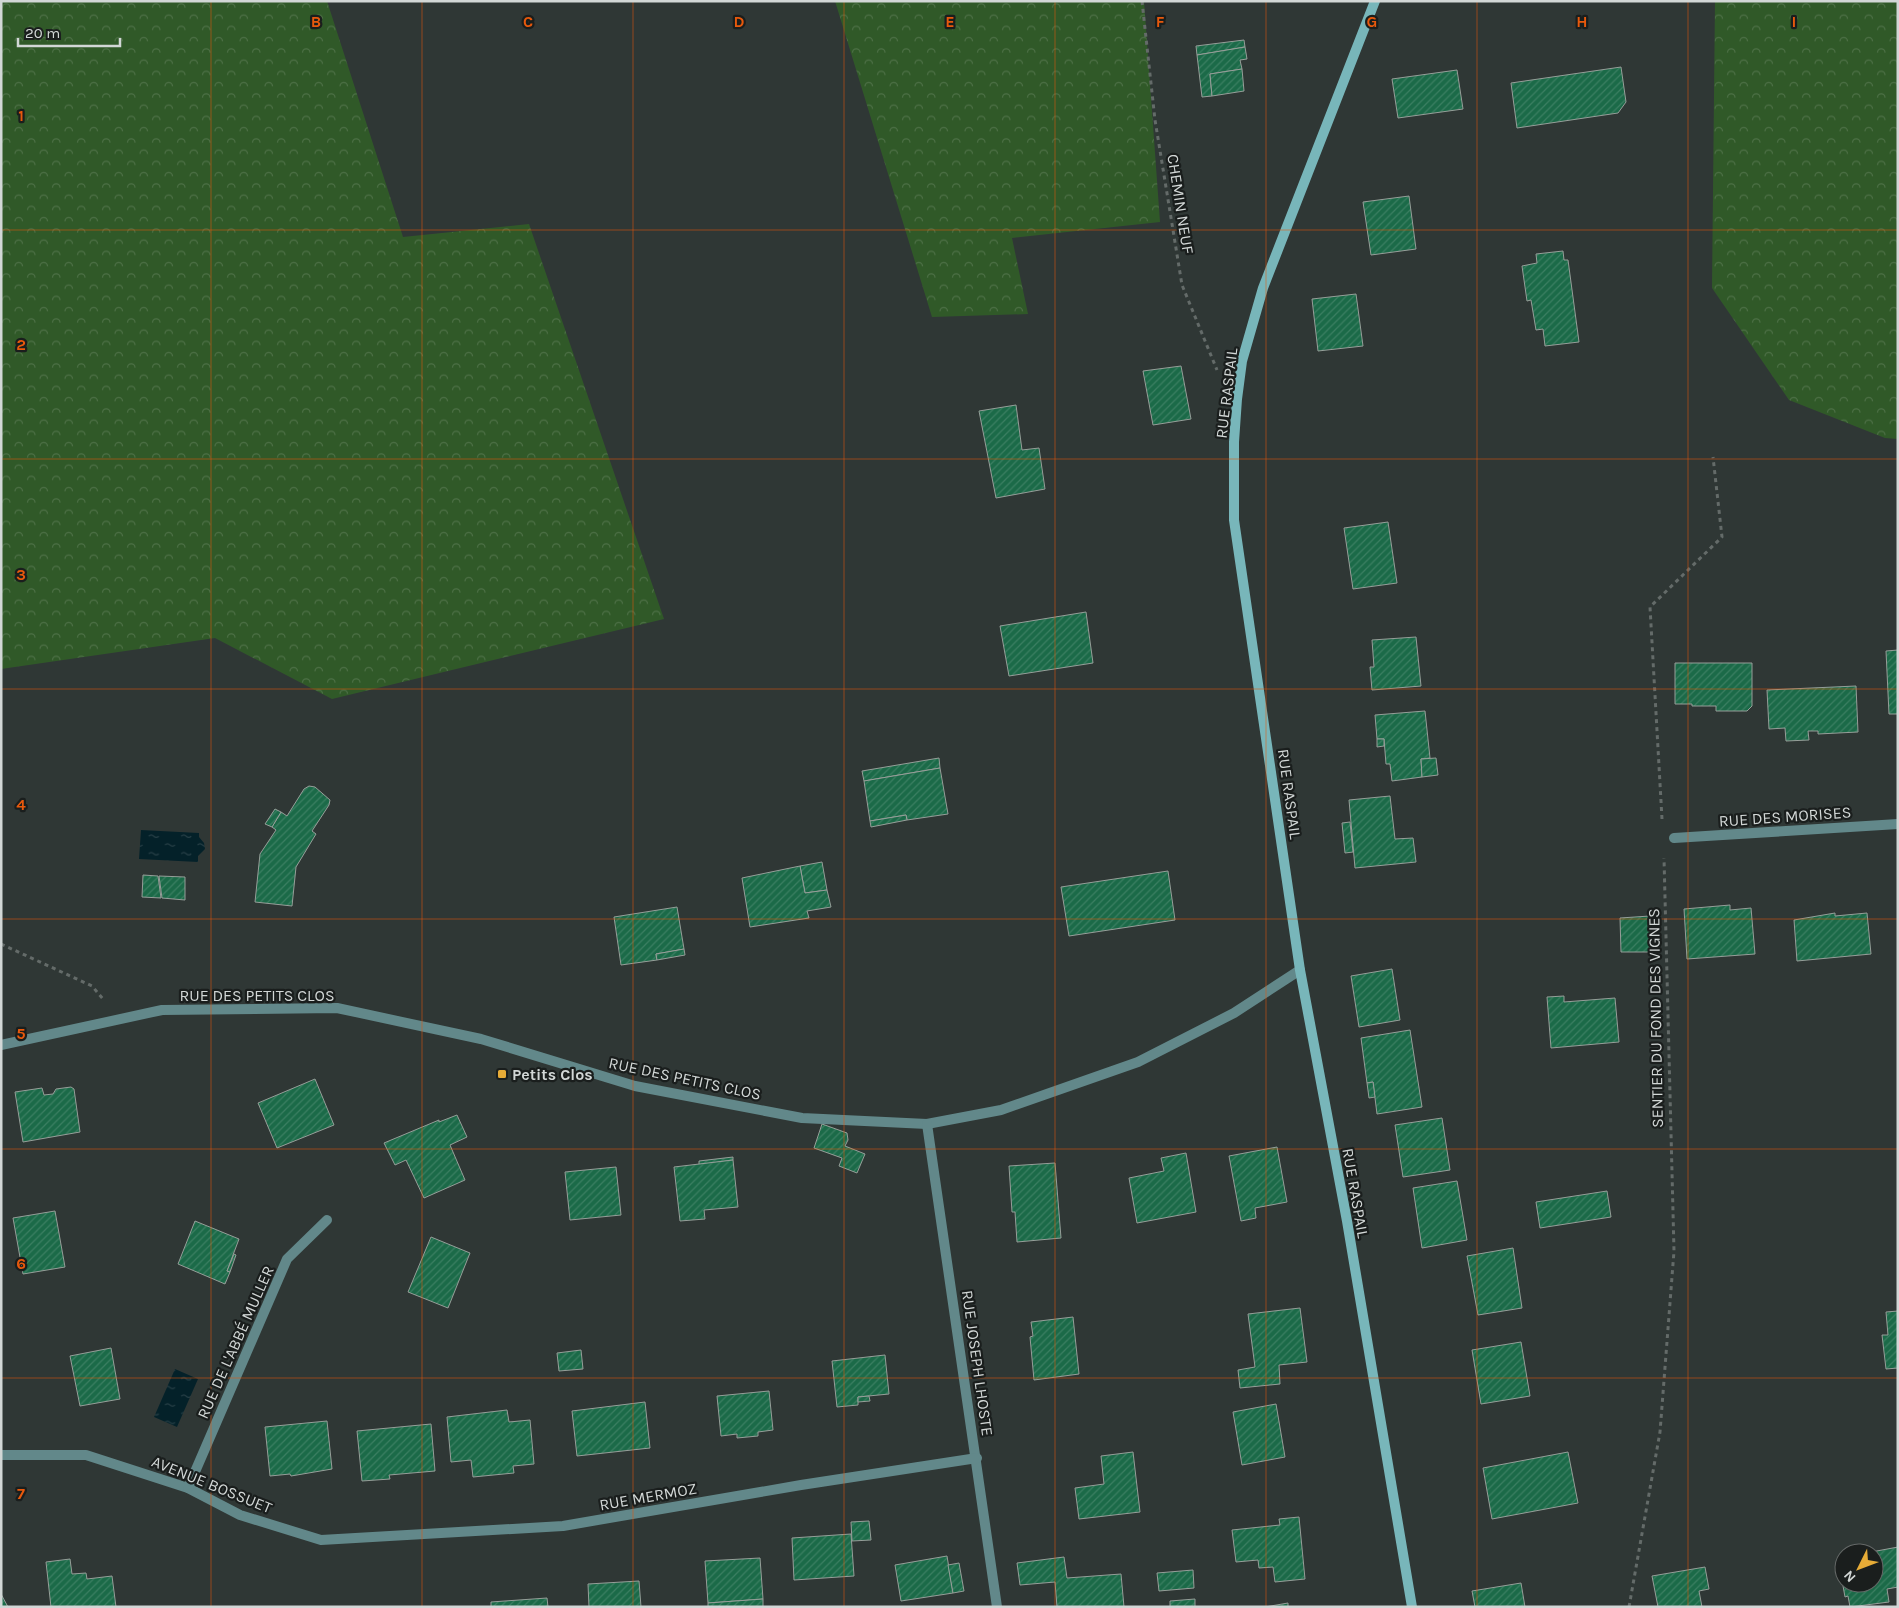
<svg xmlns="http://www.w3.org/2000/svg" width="1899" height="1608" font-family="Karla,sans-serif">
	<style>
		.forest { fill: url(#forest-crowns) }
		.water { fill: url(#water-ripples) }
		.building { fill: url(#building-hatch); stroke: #969e99 }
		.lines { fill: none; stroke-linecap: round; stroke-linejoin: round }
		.path { stroke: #646b69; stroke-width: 3; stroke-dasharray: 4 4; stroke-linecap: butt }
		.street { stroke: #62888a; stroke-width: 10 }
		.secondary { stroke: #78b6ba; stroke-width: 10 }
		.grid { fill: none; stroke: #e8590c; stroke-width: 1; stroke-opacity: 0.55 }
		.poi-dot { fill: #e7ac37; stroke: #1a1e1d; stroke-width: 2 }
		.labels { text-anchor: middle; stroke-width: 4.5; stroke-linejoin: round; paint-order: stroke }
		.street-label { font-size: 16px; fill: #d2d7d6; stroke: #1a1e1d }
		.poi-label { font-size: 16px; font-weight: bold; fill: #d2d7d6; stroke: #1a1e1d; text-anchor: start }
		.grid-label { font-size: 16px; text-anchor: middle; font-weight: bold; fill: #e8590c; stroke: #1a1e1d; stroke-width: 4.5; stroke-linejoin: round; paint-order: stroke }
	</style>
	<defs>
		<pattern id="forest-crowns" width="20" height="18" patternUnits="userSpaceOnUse" patternTransform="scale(1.25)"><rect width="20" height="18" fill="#305928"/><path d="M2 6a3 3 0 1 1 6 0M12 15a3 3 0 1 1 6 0" fill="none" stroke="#4d7046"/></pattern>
		<pattern id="water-ripples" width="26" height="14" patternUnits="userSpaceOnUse" patternTransform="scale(1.25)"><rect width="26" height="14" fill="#042129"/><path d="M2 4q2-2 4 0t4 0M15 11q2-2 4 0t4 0" fill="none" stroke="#284047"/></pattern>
		<pattern id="building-hatch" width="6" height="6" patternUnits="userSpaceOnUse" patternTransform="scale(1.25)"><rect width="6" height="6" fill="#1b6a48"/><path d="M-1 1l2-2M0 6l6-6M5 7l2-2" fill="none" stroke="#3b7f62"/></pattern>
	</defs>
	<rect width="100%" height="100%" fill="#2f3735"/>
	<g class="forest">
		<path d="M1,1H327L403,237L529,224L664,619L332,699L215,638L1,669Z"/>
		<path d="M835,1H1144L1160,222L1012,238L1028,314L932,317Z"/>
		<path d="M1715,1H1898V439L1885,438L1789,400L1712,288Z"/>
	</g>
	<g class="water">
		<path d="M141,830L199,833V837L204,843L205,849L198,856V862L139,859Z"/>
		<path d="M175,1369L198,1379L177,1427L154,1417Z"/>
	</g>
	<g class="building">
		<path d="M1244,40L1245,47L1197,55L1196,46Z"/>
		<path d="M1245,47L1247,59L1240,60L1242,69L1210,74L1212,96L1202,97L1197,55Z"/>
		<path d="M1621,67L1626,102L1618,113L1517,128L1511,83Z"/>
		<path d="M1242,69L1244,91L1212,96L1210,74Z"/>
		<path d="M1457,70L1463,109L1398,118L1392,79Z"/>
		<path d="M1409,196L1416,249L1371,255L1363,202Z"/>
		<path d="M1563,251L1564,260H1568L1579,342L1545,346L1543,329L1536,330L1531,300L1527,301L1522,266L1537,263L1536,254Z"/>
		<path d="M1356,294L1363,346L1318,351L1312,299Z"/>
		<path d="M1181,366L1191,419L1153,425L1143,371Z"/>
		<path d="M1016,405L1022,450L1039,448L1045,489L996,498L979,411Z"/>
		<path d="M1388,522L1397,583L1353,589L1344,528Z"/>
		<path d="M1086,612L1093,663L1009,676L1000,626Z"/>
		<path d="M1416,637L1421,686L1372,690L1370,667H1374L1372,640Z"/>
		<path d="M1898,650V714H1889L1886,651Z"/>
		<path d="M1675,663H1752V706L1747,711H1716V706H1692V704H1675Z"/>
		<path d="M1856,686L1858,732L1818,734V731H1808L1809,740L1786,741L1785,728L1769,729L1767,690Z"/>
		<path d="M1425,711L1430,758L1421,759L1422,777L1392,781L1390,764H1386L1384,739H1377L1375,715Z"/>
		<path d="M1377,739H1384V746L1377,747Z"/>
		<path d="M939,758L940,768L864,781L862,771Z"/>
		<path d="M1436,758L1438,775L1422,777L1421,759Z"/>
		<path d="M940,768L948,814L907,820L906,815L870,821L864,781Z"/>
		<path d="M309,786L315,787L330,800L329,805L312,831L316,834L296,867L292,906L255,902L260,854L276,830L272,827L281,812L287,816L304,789Z"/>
		<path d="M1390,796L1395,839L1413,838L1416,862L1355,868L1349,800Z"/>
		<path d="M275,809L281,812L272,827L265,824Z"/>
		<path d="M906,815L907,820L871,827L870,821Z"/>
		<path d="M1350,822L1353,852L1345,853L1342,823Z"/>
		<path d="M822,862L827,890L805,893L800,866Z"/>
		<path d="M800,866L805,893L827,890L831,907L807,911L809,918L750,927L742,878Z"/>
		<path d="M1168,871L1175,920L1069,936L1061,887Z"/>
		<path d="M143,875L158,876L161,898L142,897Z"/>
		<path d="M159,876L185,877V900L162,898Z"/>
		<path d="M1730,905V910L1751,908L1755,954L1687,959L1684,909Z"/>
		<path d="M677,907L684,949L656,954L657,960L621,965L614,917Z"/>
		<path d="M1835,913V916L1867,913L1871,954L1797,961L1794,920Z"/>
		<path d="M1650,916V952H1621L1620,918Z"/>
		<path d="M684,949L685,955L657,960L656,954Z"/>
		<path d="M1392,969L1400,1020L1359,1027L1351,976Z"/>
		<path d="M1564,996V1002L1615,998L1619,1042L1551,1048L1547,997Z"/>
		<path d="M1410,1030L1422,1107L1377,1114L1373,1082L1367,1083L1361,1038Z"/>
		<path d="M315,1079L334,1125L277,1148L258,1103Z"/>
		<path d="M1373,1082L1375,1097L1369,1098L1367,1083Z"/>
		<path d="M71,1087L74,1089L80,1132L23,1142L15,1092L42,1088L44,1095L53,1094L56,1089Z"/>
		<path d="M457,1115L467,1137L450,1145L465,1180L424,1198L406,1160L395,1165L384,1143L439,1120V1122Z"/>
		<path d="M1442,1118L1450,1170L1403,1177L1395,1125Z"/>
		<path d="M822,1124L847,1133L848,1140L845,1146L865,1154L857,1173L839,1166L842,1158L814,1148Z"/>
		<path d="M1277,1147L1287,1202L1255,1208L1256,1218L1241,1221L1229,1156Z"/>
		<path d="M1186,1153L1196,1212L1137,1223L1129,1178L1164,1171L1161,1158Z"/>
		<path d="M733,1157V1160L699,1165V1161Z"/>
		<path d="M733,1160L738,1207L704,1210L705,1219L680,1221L674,1167Z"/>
		<path d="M1055,1163L1061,1238L1017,1242L1015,1212H1012L1009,1166Z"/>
		<path d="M616,1167L621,1215L570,1220L565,1172Z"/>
		<path d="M1457,1181L1467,1240L1422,1248L1413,1188Z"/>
		<path d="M1607,1191L1611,1217L1540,1228L1536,1202Z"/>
		<path d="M55,1211L65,1267L23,1274L13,1218Z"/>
		<path d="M195,1221L239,1239L227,1271L230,1272L225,1284L178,1264Z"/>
		<path d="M431,1237L470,1253L448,1308L408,1292Z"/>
		<path d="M1513,1248L1522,1308L1478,1315L1467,1256Z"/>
		<path d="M234,1254L236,1255L230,1272L227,1271Z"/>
		<path d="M1300,1308L1307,1362L1279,1365L1280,1384L1240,1388L1238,1370L1255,1367L1248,1314Z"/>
		<path d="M1898,1311V1368L1886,1369L1882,1335H1888L1886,1312Z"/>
		<path d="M1073,1317L1079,1374L1034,1380L1030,1337L1033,1336L1031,1322Z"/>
		<path d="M1521,1342L1530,1396L1481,1404L1472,1350Z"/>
		<path d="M111,1348L120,1399L80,1406L70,1356Z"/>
		<path d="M581,1350L583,1369L559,1371L557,1353Z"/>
		<path d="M885,1355L889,1394L858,1397V1405L837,1407L832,1361Z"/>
		<path d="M769,1391L773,1430L758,1432V1436L737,1438V1434L721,1436L717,1396Z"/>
		<path d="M869,1396L870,1401L858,1402V1397Z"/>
		<path d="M645,1402L650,1448L577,1456L572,1411Z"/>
		<path d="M1276,1404L1285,1457L1242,1465L1233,1412Z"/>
		<path d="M507,1410L509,1422L530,1420L534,1464L513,1466L514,1473L473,1477L471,1460L451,1462L447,1417Z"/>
		<path d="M327,1421L332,1469L291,1476L290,1474L270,1476L265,1427Z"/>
		<path d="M431,1424L435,1471L389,1475L390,1479L362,1481L357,1431Z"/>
		<path d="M1133,1452L1140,1512L1079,1519L1075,1488L1104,1484L1101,1456Z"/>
		<path d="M1568,1452L1578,1503L1492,1519L1483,1468Z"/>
		<path d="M1299,1517L1305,1579L1275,1582L1273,1567L1259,1568L1258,1560L1236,1562L1232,1530L1280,1525L1279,1519Z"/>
		<path d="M869,1521L871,1540L852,1541L851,1522Z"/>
		<path d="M851,1534L854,1576L794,1580L792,1538Z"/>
		<path d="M1898,1547V1587L1887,1589L1889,1602L1850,1607L1848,1596L1845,1597L1838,1558L1844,1557V1583H1874V1553H1866Z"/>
		<path d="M947,1556L953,1593L901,1601L895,1565Z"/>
		<path d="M1064,1557L1067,1578L1121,1574L1124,1607H1057L1055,1582L1020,1585L1017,1563Z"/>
		<path d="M760,1558L763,1599L708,1603L705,1561Z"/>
		<path d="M70,1559L72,1574L86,1573L87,1579L112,1576L116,1607H51L46,1562Z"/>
		<path d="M959,1563L964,1591L953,1593L948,1565Z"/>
		<path d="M1705,1567L1709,1589L1699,1591L1702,1607H1658L1652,1576Z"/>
		<path d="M1193,1570L1194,1588L1159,1591L1157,1573Z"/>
		<path d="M639,1581L641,1607H589L588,1584Z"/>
		<path d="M1521,1583L1525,1607H1475L1472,1591Z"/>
		<path d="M1,1594L8,1607H1Z"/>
		<path d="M547,1598L548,1607H491V1602Z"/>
		<path d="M763,1599V1607H708V1603Z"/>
		<path d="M1195,1599V1607H1170V1601Z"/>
		<path d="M1288,1603V1607H1265Z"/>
	</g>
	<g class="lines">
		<g class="path">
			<path d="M1142,1L1155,120L1182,285L1217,370"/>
			<path d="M1662,819L1650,607L1722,537L1713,457"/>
			<path d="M1,944L92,986L103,999"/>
			<path d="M1629,1607L1660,1432L1674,1251L1664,858"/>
		</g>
		<g class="street">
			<path d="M1674,838L1898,824"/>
			<path d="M1,1045L162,1010L337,1008L481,1039L635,1086L802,1118L927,1124L1001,1110L1138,1062L1234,1013L1300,970"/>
			<path d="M927,1124L997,1607"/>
			<path d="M1,1455H86L188,1488L240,1515L321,1540L563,1526L801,1485L977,1458"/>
			<path d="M188,1488L287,1259L327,1220"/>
		</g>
		<path class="secondary" d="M1375,1L1263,288L1242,361L1237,399L1234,442V520L1300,970L1347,1221L1412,1607"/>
	</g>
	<path class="grid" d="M211,1V1607M422,1V1607M633,1V1607M844,1V1607M1055,1V1607M1266,1V1607M1477,1V1607M1688,1V1607M1,230H1898M1,459H1898M1,689H1898M1,919H1898M1,1149H1898M1,1378H1898"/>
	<rect class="poi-dot" x="497" y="1069" width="10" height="10" rx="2.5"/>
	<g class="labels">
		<g class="street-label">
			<text transform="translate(1181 204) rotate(81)" y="6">CHEMIN NEUF</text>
			<text transform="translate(1226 393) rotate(-83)" y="6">RUE RASPAIL</text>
			<text transform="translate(1290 794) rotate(82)" y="6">RUE RASPAIL</text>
			<text transform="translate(1785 816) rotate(-4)" y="6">RUE DES MORISES</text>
			<text x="257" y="1001">RUE DES PETITS CLOS</text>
			<text transform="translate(1655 1018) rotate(-91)" y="6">SENTIER DU FOND DES VIGNES</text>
			<text transform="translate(685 1078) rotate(12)" y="6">RUE DES PETITS CLOS</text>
			<text transform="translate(1356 1193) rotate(80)" y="6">RUE RASPAIL</text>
			<text transform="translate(235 1342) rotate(-66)" y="6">RUE DE L'ABBÉ MULLER</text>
			<text transform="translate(978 1363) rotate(82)" y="6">RUE JOSEPH LHOSTE</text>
			<text transform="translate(212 1484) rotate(22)" y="6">AVENUE BOSSUET</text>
			<text transform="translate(648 1496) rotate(-10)" y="6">RUE MERMOZ</text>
		</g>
		<g class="poi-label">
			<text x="512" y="1080">Petits Clos</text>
		</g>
	</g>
	<g class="grid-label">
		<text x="316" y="27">B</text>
		<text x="528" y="27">C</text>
		<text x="739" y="27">D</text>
		<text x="950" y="27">E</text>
		<text x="1160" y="27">F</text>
		<text x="1372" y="27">G</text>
		<text x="1582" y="27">H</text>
		<text x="1794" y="27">I</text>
		<text x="21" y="121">1</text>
		<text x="21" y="350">2</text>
		<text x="21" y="580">3</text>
		<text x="21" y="810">4</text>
		<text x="21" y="1039">5</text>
		<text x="21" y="1269">6</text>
		<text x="21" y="1499">7</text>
	</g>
	<rect width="1899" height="1608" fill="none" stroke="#d2d7d6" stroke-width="5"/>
	<g transform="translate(1859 1568) rotate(228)"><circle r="24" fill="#1a1e1d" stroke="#646867"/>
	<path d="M0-4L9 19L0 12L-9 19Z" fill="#e7ac37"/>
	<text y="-8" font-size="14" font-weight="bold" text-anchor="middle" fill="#d2d7d6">N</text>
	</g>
	<path d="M18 38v8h102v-8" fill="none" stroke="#d2d7d6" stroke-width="2.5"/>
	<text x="25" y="38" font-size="15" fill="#d2d7d6" stroke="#1a1e1d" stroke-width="4" paint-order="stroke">20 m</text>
</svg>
